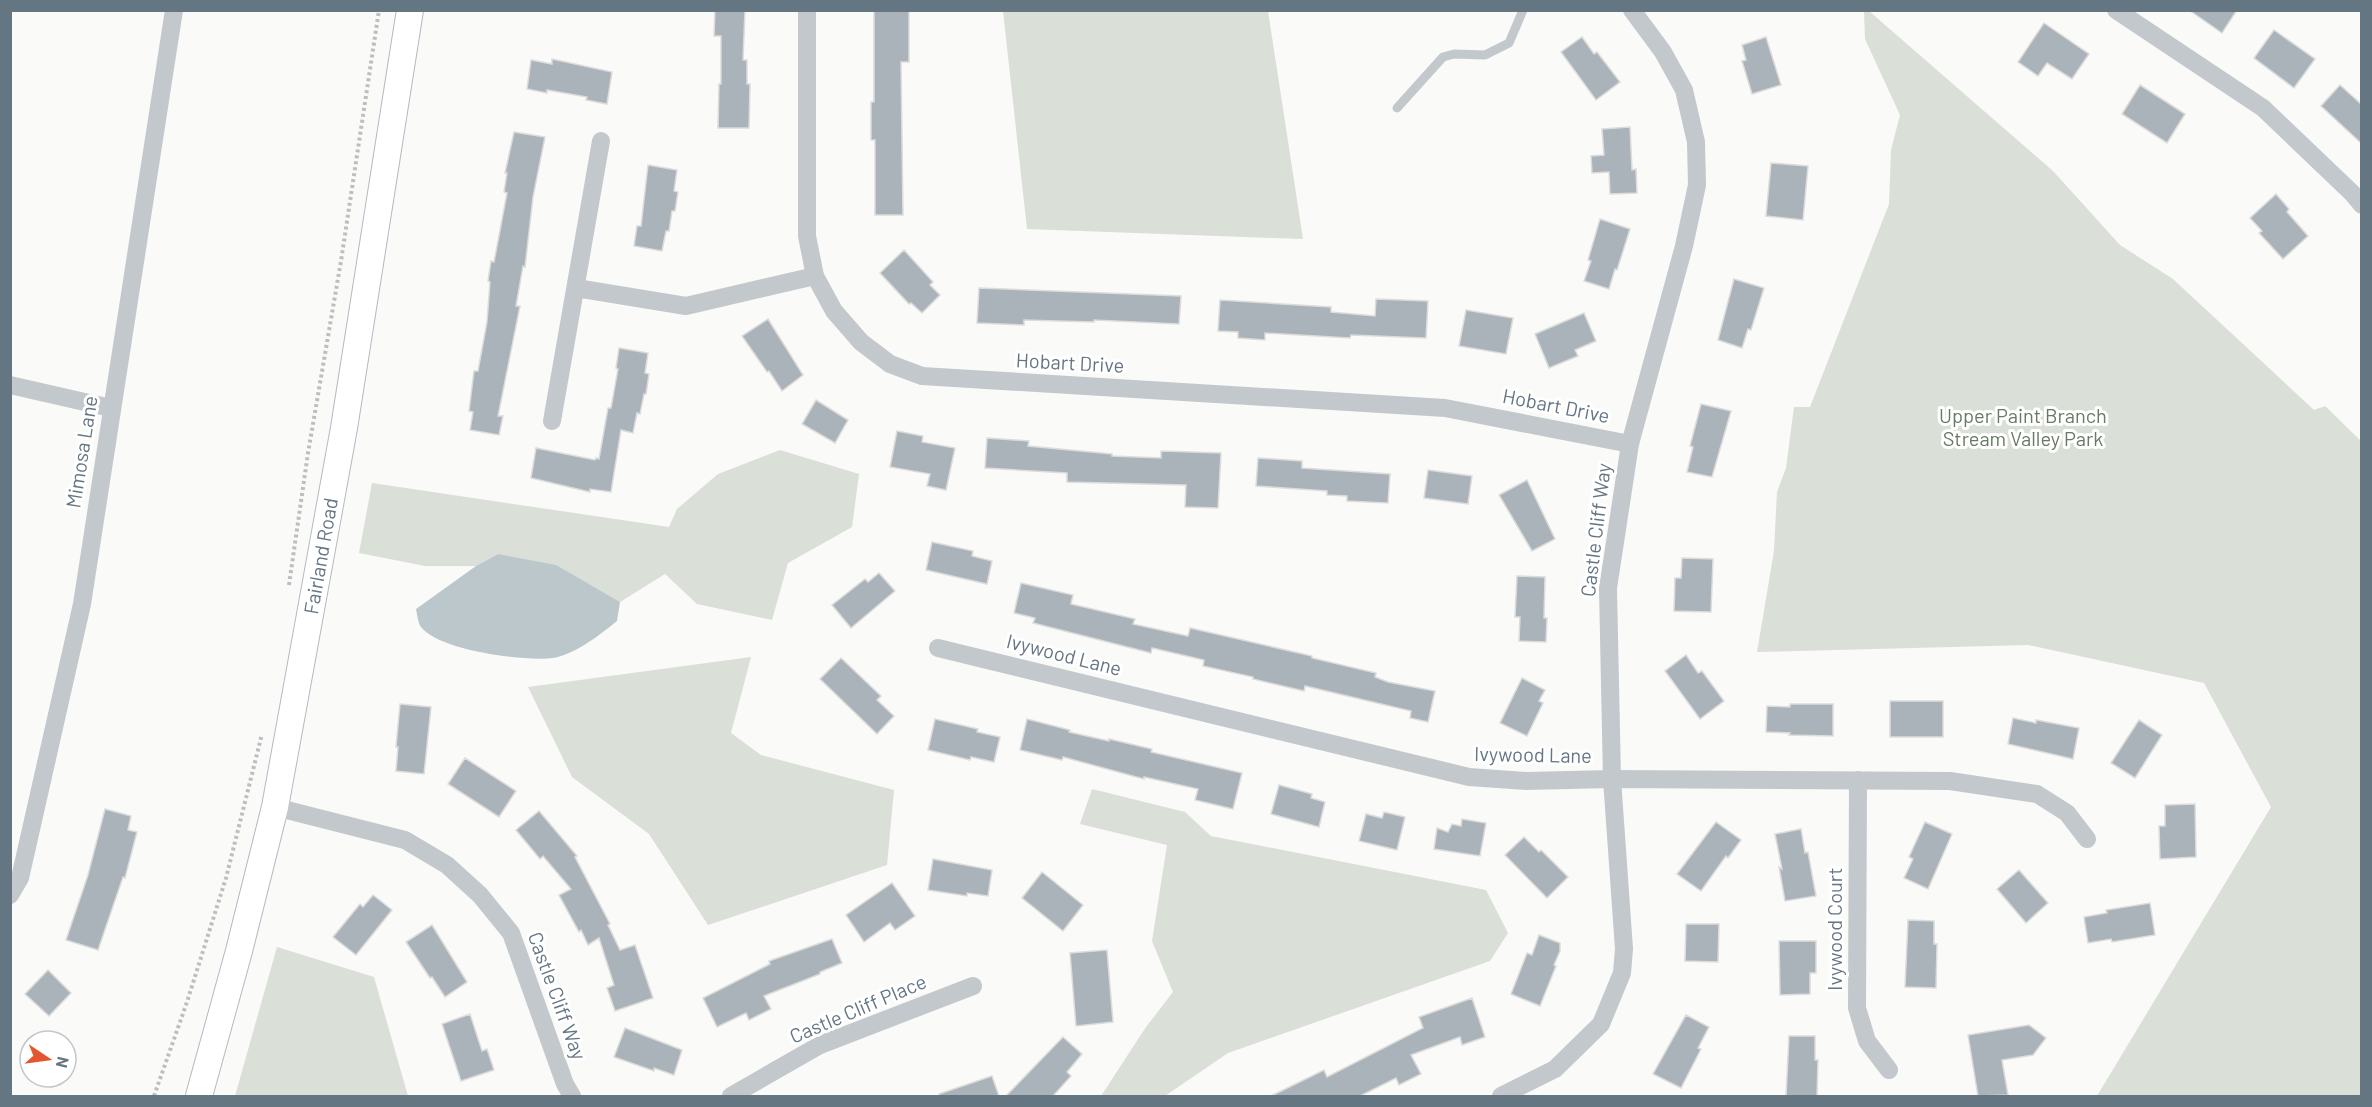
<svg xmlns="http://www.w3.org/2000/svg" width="2372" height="1107" font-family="Barlow,sans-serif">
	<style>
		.green { fill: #dadfd7 }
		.water { fill: #bbc7cb }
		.building { fill: #aab3b9; stroke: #dcdcda; stroke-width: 1.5 }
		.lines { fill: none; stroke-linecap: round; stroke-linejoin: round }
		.secondary-casing { stroke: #b3babf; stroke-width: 28 }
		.path { stroke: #bbbfc2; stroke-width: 4; stroke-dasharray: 3 3; stroke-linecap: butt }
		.service { stroke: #c3c8cc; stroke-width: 9 }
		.minor { stroke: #c3c8cc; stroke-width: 18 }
		.secondary { stroke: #fff; stroke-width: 26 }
		.labels { text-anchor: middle; stroke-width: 6; stroke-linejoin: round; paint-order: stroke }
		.street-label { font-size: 20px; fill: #657683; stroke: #fff }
		.park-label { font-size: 20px; fill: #687a64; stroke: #fff }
	</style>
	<rect width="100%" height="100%" fill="#fafaf8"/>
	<g class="green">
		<path d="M1003,11H1268L1303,239L1027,229Z"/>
		<path d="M1864,11H1869L2053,171L2120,245L2173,279L2314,410L2325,406L2361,441V1096H2097L2271,807L2204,683L2028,645L1757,652L1774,551L1777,492L1786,468L1794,407H1810L1889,204L1891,150L1900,115L1865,39Z"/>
		<path d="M780,450L859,474L852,527L788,563L772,620L697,604L665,574L620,602L590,585L498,554L476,566H425L359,553L372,483L669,527L677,509L718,474Z"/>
		<path d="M751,657L731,733L761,755L894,790L887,865L708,925L649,834L572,777L528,687Z"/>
		<path d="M1092,789L1185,812L1211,836L1486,890L1508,933L1490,961L1228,1053L1165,1096H1101L1146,1027L1173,992L1152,941L1167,845L1080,824Z"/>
		<path d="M277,947L374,977L408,1096H235Z"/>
	</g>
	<path class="water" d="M498,554L556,565L620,602L617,621C601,634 574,655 553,658C525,662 438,650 421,627C418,623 417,614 416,609L476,566Z"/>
	<g class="building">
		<path d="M715,10H745L743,60H747V84H750L749,128H718L719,84H721V36H714Z"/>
		<path d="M874,10H909V62H901L903,215H875V140H871V102H874Z"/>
		<path d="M2189,10H2237L2222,33Z"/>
		<path d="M2044,23L2089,54L2072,79L2047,63L2038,76L2018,62Z"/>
		<path d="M2274,30L2315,59L2294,88L2254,58Z"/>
		<path d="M1582,37L1594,54L1597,52L1620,82L1596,100L1561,52Z"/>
		<path d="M1766,37L1781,85L1752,94L1742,61L1746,60L1742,45Z"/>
		<path d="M552,59L612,72L607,104L586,100L587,97L547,90V93L527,89L531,60L552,64Z"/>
		<path d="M2140,85L2185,114L2167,143L2122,114Z"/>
		<path d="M2340,85L2361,104V143L2321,106Z"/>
		<path d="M1630,127L1632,170L1636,169L1637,193L1610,194L1609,172L1592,173L1591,156L1604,155L1602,129Z"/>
		<path d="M514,132L545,137L533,197L525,267L523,266L516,306H520L498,416H503L499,435L470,430L473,412L469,411L474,371H478L487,322L490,282L488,281L491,261L494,262L498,241L507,193L504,192L507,173H505Z"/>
		<path d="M1771,163L1808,166L1803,220L1766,216Z"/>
		<path d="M648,165L677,170L674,191L678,192L675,211H672L669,231H666L662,251L634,246L637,226H641Z"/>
		<path d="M2276,194L2289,209L2287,212L2308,236L2283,259L2259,233L2262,231L2250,218Z"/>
		<path d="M1600,219L1630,229L1617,270L1615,269L1609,289L1584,281L1591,261L1588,260Z"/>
		<path d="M904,250L933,282L930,285L940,295L922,313L911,303L909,304L880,273Z"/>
		<path d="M1734,279L1764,288L1751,330L1748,329L1742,348L1718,340Z"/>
		<path d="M979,288L1181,296L1179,324L1094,320V322L1024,320V325L977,323Z"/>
		<path d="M1376,299L1428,301L1426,338L1351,335L1350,338L1265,333V340L1238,338V332L1218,331L1220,300L1331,307V312L1375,316Z"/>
		<path d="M1466,310L1513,318L1506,354L1459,346Z"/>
		<path d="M1584,313L1596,341L1575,350L1578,356L1549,368L1535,334Z"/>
		<path d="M768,319L803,375L782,391L769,371L767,372L742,336Z"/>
		<path d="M619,348L648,353L645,373L649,374L646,394H644L640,414L637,413L633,433L621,430L611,492L590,489V492L531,478L536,448L595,460L596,458L599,459L608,408H611L618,369L616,368Z"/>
		<path d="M816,400L848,420L835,443L802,424Z"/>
		<path d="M1701,404L1731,411L1712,477L1687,472L1693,447L1690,446Z"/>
		<path d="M897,431L923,436L922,442L955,448L946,490L927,486L930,474L890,467Z"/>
		<path d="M987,438L1029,441L1028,446L1112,454V456L1161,458V451L1221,453L1218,508L1185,507L1186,485L1067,482V473L985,468Z"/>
		<path d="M1258,458L1302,461V468L1390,474L1388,503L1347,501V496L1327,495V491L1256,486Z"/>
		<path d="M1428,470L1472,476L1468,504L1424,498Z"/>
		<path d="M1527,480L1555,539L1532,551L1499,495Z"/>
		<path d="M932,542L973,551L972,556L992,561L987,584L926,570Z"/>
		<path d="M1682,558L1713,559L1711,612L1674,611L1675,578H1681Z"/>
		<path d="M879,573L895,591L851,628L832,605L865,579L868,582Z"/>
		<path d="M1517,576L1545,577L1544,618H1547L1546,642L1519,641L1520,617H1515Z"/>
		<path d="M1021,583L1073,595L1071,604L1135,619L1133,624L1188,636L1190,628L1312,656V658L1376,673L1375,677L1388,682L1435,691L1428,722L1410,718L1411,711L1305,686L1304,691L1253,679V677L1203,666L1204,660L1152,648L1151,653L1033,623L1035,618L1014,613Z"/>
		<path d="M1686,655L1698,673L1702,671L1724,701L1700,719L1665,671Z"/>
		<path d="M841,658L881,696L877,700L894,716L877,734L820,679Z"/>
		<path d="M1522,678L1545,690L1539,701L1543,703L1527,736L1500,723Z"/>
		<rect x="1890" y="701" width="53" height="36"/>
		<path d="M400,704L431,707L424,774L396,771L398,747H396Z"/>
		<path d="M1790,704H1833V736L1789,735L1790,733L1766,732L1767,706L1790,707Z"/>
		<path d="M2013,718L2036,723V720L2079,728L2073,759L2008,744Z"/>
		<path d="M935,719L978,729L977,732L1000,737L994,762L971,757L970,760L928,750Z"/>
		<path d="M1027,719L1070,730L1069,732L1109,741V739L1152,749L1151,752L1242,773L1233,809L1195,800L1198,789L1144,777V779L1063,757L1062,760L1020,750Z"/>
		<path d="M2139,720L2162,735L2135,778L2111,763Z"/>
		<path d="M465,758L516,791L499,817L448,784Z"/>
		<path d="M1279,785L1312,794L1311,798L1325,802L1319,827L1271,814Z"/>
		<path d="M2195,804L2196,857L2160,859L2159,826H2165V805Z"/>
		<path d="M105,809L131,816L128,830L137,832L125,878L123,877L98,950L66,940L88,875Z"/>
		<path d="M539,811L577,856L575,857L610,924L608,925L620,950L635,945L653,998L615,1011L607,988L614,985L599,938L588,945L581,930L579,932L559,895L571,889L543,856L540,859L516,830Z"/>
		<path d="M1384,812L1405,817L1397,850L1359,841L1366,814L1382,818Z"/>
		<path d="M1462,819L1486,823L1480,856L1434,849L1437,828L1448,832L1452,824L1461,826Z"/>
		<path d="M1716,822L1741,840L1728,858L1726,856L1701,891L1677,874Z"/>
		<path d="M1925,822L1952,834L1928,889L1904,878L1913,859L1909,857Z"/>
		<path d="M1801,829L1805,853L1808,852L1816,896L1785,901L1779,867L1782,869L1775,834Z"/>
		<path d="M1524,837L1539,852L1541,850L1568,877L1547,898L1505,855Z"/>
		<path d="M933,859L992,870L988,896L967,893V896L928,890Z"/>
		<path d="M2019,870L2048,903L2026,923L1997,889Z"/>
		<path d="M1042,872L1083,905L1063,931L1022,898Z"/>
		<path d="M892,883L915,916L895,930L890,923L864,942L846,915Z"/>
		<path d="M373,895L392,910L356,955L333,937L360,904L363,907Z"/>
		<path d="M2150,903L2155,935L2112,942L2111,939L2088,943L2084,917L2107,913L2106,910Z"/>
		<path d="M1908,920L1934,921V944H1937L1936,988L1905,987Z"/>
		<path d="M1686,924H1719L1718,962L1685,961Z"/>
		<path d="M432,925L467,982L445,997L432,977L430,978L406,942Z"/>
		<path d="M1539,935L1560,943V951L1554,965L1556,966L1540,1006L1511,994L1527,953L1532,955Z"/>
		<path d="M832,939L842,963L820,972V974L764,996L771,1009L749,1020L746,1013L717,1027L703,998L770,964L769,961Z"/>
		<path d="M1779,941H1816V973H1810V994L1780,995Z"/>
		<path d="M1107,950L1113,1022L1076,1026L1070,953Z"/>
		<path d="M48,970L71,993L49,1016L25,994Z"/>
		<path d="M1472,998L1485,1037L1462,1045L1460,1037L1411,1055L1421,1074L1399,1085L1396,1078L1360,1096H1271L1324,1070L1327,1077L1423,1028L1419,1017Z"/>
		<path d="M470,1014L482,1051L487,1049L494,1070L461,1081L442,1024Z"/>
		<path d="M1686,1015L1709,1027L1698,1048L1701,1049L1681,1088L1653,1074Z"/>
		<path d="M2029,1025L2046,1038L2033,1055L2002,1060L2008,1095L1978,1096L1968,1035Z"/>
		<path d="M625,1028L682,1050L674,1075L654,1068V1071L614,1057Z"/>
		<path d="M1789,1036H1815V1060H1818L1817,1096H1786Z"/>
		<path d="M1063,1037L1082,1054L1067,1072L1071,1076L1053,1096H1006Z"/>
		<path d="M992,1076L999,1096H940L939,1094Z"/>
	</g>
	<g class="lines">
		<defs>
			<path id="secondary" d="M199,1096L239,951L275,807L344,428L410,10"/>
		</defs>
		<use href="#secondary" class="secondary-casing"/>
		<g class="path">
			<path d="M289,585L308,453L341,261L379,10"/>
			<path d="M154,1096L187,1002L226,878L262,734"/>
		</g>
		<path class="service" d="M1397,108L1443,57L1454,54L1485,55L1509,43L1523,10"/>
		<g class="minor">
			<path d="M807,10V236L815,276L834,311L861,342L890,364L922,376L1445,408L1630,444"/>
			<path d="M2116,10L2263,108L2352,193L2362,205"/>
			<path d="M576,288L686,306L815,276"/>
			<path d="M10,385L111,408"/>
			<path d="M552,421L601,141"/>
			<path d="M938,648L1469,777L1526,781L1612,779L1950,781L2037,794L2067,813L2087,839"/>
			<path d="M1858,780L1857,1008L1867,1041L1889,1070"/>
			<path d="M275,807L405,840L447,865L480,895L511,933L565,1084L572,1096"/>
			<path d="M10,895L20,878L82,604L174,10"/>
			<path d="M731,1096L820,1045L973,986"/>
			<path d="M1501,1096L1555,1069L1601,1024L1622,973L1624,949L1612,779L1608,588L1630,444L1684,246L1697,185L1696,142L1684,90L1663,52L1632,10"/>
		</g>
		<use href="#secondary" class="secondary"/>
	</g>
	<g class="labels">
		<g class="street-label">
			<text transform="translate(1070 363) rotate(3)" y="7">Hobart Drive</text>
			<text transform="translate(1556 406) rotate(11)" y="7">Hobart Drive</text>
			<text transform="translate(82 452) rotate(-81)" y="7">Mimosa Lane</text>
			<text transform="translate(1596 530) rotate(-83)" y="7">Castle Cliff Way</text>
			<text transform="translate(321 556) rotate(-80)" y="7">Fairland Road</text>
			<text transform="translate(1064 655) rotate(14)" y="7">Ivywood Lane</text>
			<text transform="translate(1533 755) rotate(1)" y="7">Ivywood Lane</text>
			<text transform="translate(1835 929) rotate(-90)" y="7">Ivywood Court</text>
			<text transform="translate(557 996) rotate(70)" y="7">Castle Cliff Way</text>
			<text transform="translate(858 1009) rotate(-23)" y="7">Castle Cliff Place</text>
		</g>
		<g class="park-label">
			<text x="2023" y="423">Upper Paint Branch<tspan x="2023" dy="23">Stream Valley Park</tspan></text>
		</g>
	</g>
	<rect width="2372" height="1107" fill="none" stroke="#657683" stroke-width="24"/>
	<g transform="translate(48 1059) rotate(103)"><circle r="28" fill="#ffffff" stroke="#c1c8cd" stroke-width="1.5"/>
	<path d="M0-4.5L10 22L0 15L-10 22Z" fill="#e4572e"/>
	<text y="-9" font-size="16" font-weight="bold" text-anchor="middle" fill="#657683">N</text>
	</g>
</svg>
